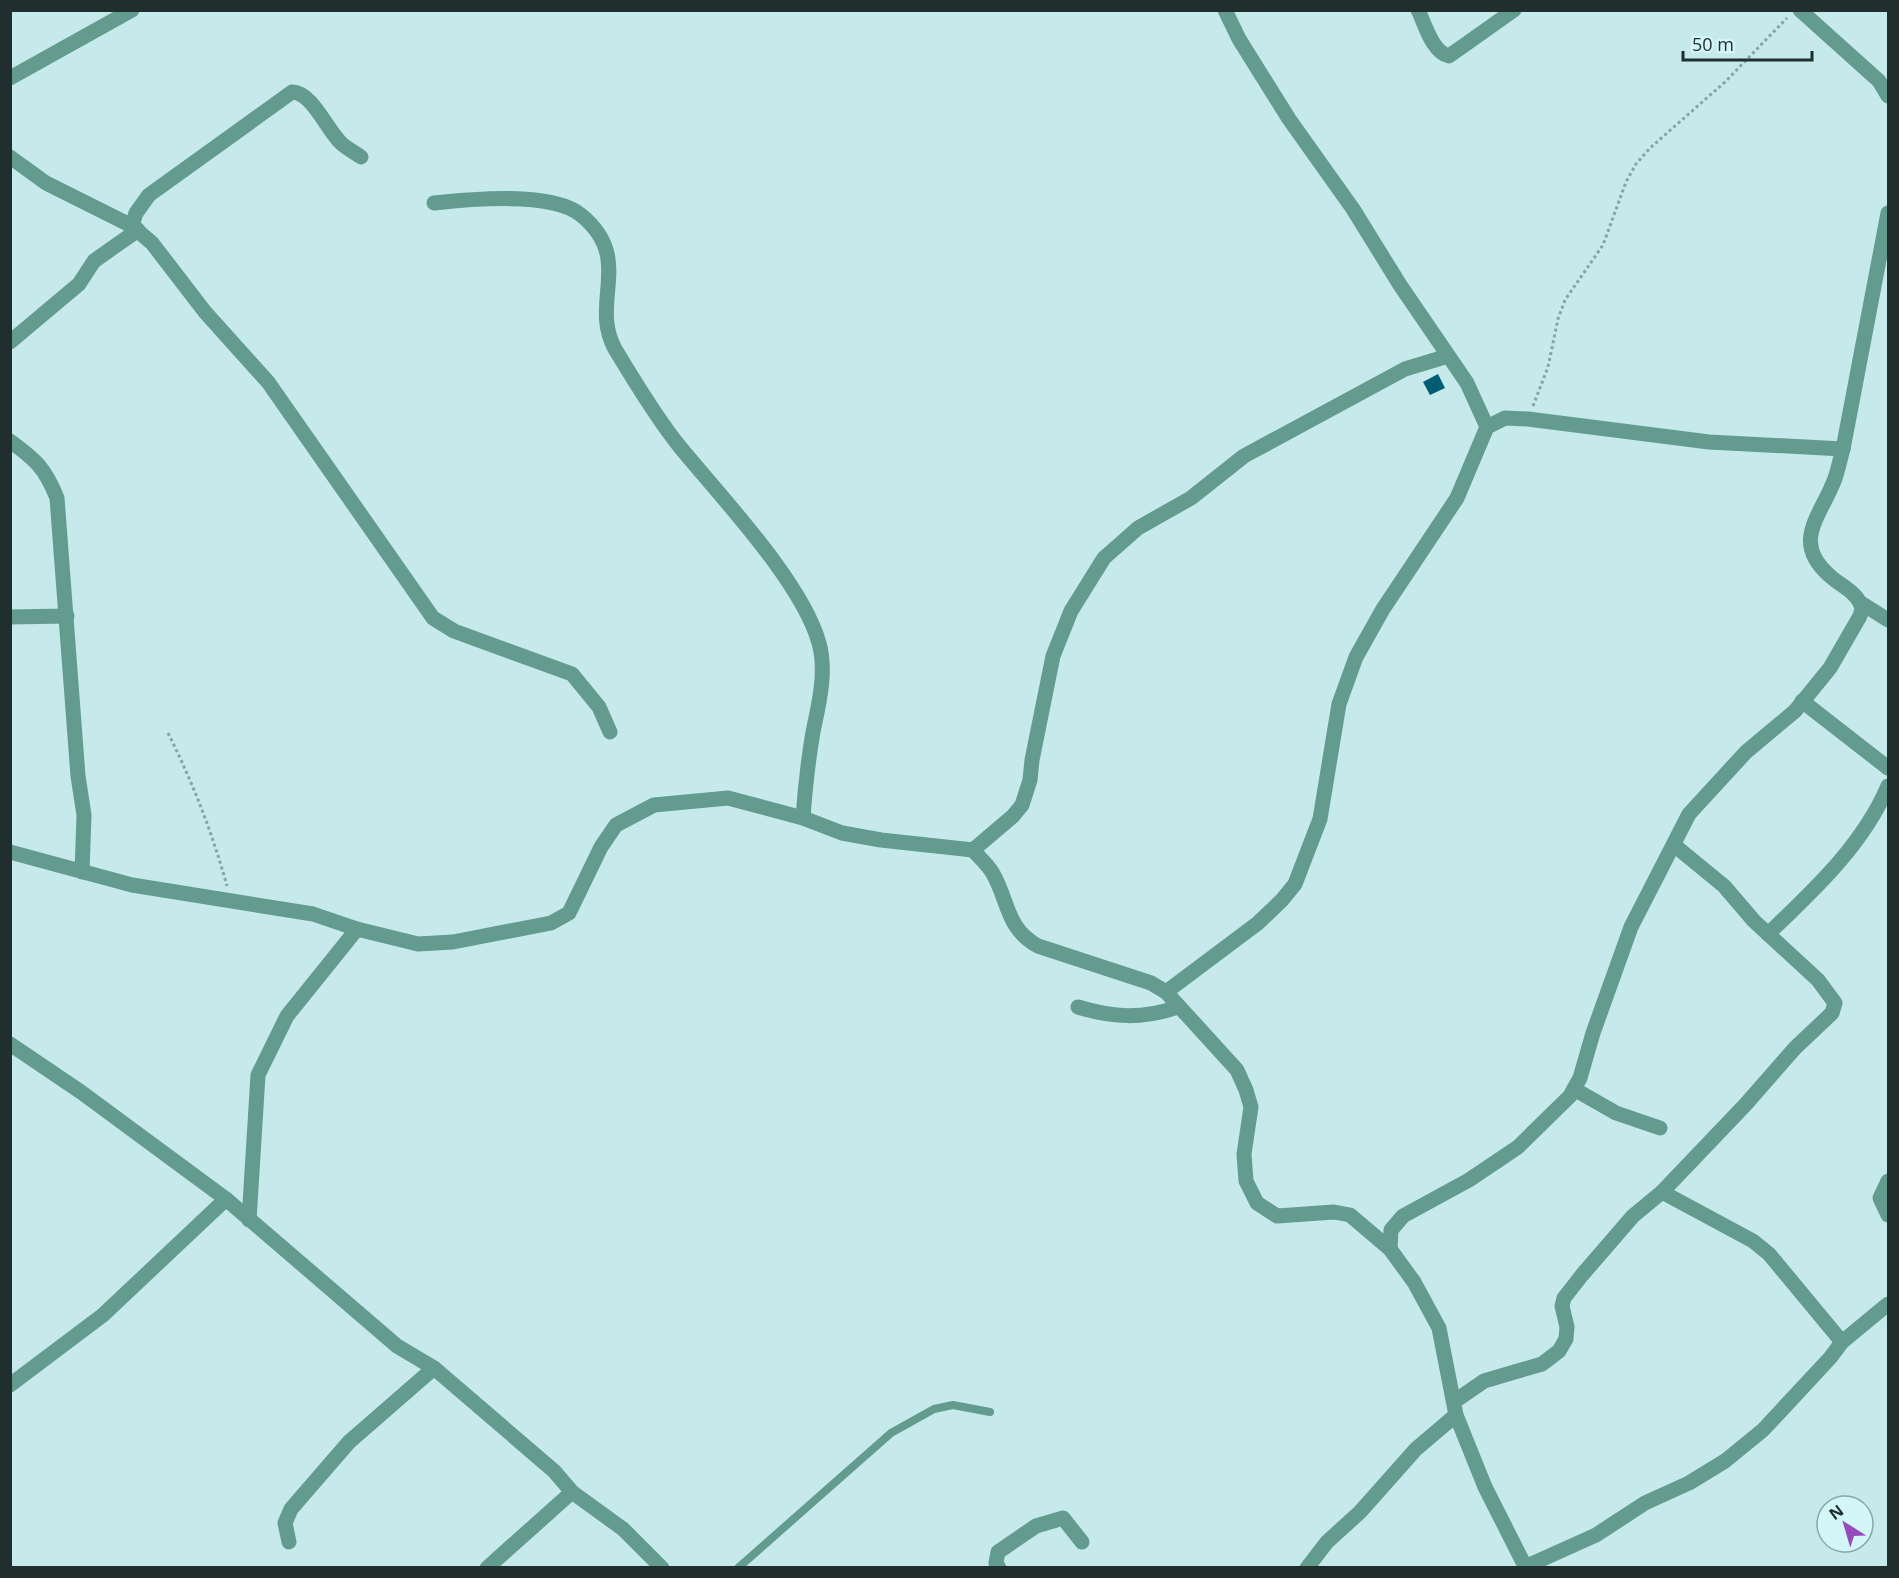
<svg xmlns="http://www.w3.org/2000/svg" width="1899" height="1578" font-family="'Open Sans',sans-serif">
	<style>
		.building { fill: #005d74 }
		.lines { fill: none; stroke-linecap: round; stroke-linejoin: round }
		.path { stroke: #88a3a4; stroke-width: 3; stroke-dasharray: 3 3; stroke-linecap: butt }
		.service { stroke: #639c8f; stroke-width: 8 }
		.minor { stroke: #639c8f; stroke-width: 15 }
	</style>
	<rect width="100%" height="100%" fill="#c6e9eb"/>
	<path class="building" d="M1438,374L1445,388L1430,395L1423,382Z"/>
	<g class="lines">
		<g class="path">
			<path d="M1533,406L1548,367L1558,319L1565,300L1603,245L1626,182L1636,164L1650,148L1725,82L1787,18"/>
			<path d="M168,733C193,783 212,832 227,886"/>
		</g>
		<path class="service" d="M738,1568L891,1433L934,1409L953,1405L990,1412"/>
		<g class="minor">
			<path d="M1225,10L1239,39L1289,119L1353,209L1400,285L1467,383L1487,427"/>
			<path d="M1418,10C1425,24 1432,52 1449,56L1514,10"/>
			<path d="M1800,10L1879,81L1888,96"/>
			<path d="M10,78L132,10"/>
			<path d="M10,157L46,183L132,226L152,243L205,312L268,382L433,618L454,631L572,674L599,707L610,732"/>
			<path d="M434,203C471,199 552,191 581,215C635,259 589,302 615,349C633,379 658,420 680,447C721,497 802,582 819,643C827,672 819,703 813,732C808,761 805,789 803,818"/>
			<path d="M132,226L136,213L149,195L292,92C312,92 327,130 341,143C346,148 354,152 361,157"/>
			<path d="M10,342L79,284L94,261L138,230"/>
			<path d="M10,441C36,460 45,468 57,498L78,776L84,815L82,872"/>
			<path d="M1861,603L1888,620"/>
			<path d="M10,617L67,616"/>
			<path d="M1802,701L1888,768"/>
			<path d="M973,850L1013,816L1022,805L1030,780L1032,760L1053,656L1071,611L1104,558L1138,528L1191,498L1244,456L1405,369L1448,356"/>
			<path d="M10,852L132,885L313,914L357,929L418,944L453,942L551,923L569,913L601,847L616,825L654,805L728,798L803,818L842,833L881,840L973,850C979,857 987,864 992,872C1009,900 1005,928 1038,946L1151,983L1166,992L1237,1070L1246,1090L1251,1107L1244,1154L1246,1181L1257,1203L1277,1216L1334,1212L1350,1215L1390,1249L1414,1282L1439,1328L1456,1415L1485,1487L1526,1568"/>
			<path d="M1768,934C1814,890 1863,845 1888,786"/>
			<path d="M1166,992L1258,923L1282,900L1295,884L1320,819L1339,704L1356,657L1383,609L1457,498L1487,427L1505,418L1528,419L1709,442L1843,449"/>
			<path d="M1078,1007C1113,1018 1143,1019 1178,1007"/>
			<path d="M10,1044L81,1092L226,1199L397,1346L434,1368L554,1471L572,1492L623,1529L662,1568"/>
			<path d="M1574,1089L1616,1113L1660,1128"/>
			<path d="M1888,1181L1880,1198L1888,1215"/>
			<path d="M1662,1192L1753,1241L1769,1254L1842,1342"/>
			<path d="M249,1220L258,1075L287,1016L357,929"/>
			<path d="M1390,1249L1391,1230L1403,1216L1469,1180L1518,1147L1570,1096L1580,1078L1593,1033L1631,927L1689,814L1746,752L1795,711L1830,668L1860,616L1862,609C1859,593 1841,586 1830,576C1791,542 1820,517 1834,481C1838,471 1840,459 1843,449L1888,213"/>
			<path d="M10,1385L103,1315L226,1199"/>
			<path d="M1455,1401L1484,1381L1542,1364L1559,1351L1566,1339L1567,1327L1562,1306L1564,1298L1582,1275L1633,1216L1662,1192L1746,1104L1795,1048L1832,1013L1835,1003L1818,980L1754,921L1724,886L1674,845"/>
			<path d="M289,1542L285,1523L291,1509L349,1442L434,1368"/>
			<path d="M1525,1567L1596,1535L1645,1503L1689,1483L1725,1461L1763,1430L1830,1358L1842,1342L1888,1304"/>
			<path d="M487,1568L572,1492"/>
			<path d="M999,1568L996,1563L998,1552L1036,1526L1063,1518L1082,1542"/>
			<path d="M1307,1568L1327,1542L1360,1512L1416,1449L1456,1415"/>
		</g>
	</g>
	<rect width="1899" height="1578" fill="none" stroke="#202e2e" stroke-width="24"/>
	<g transform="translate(1845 1524) rotate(323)"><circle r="28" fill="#d3f6f8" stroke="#8ba6a7" stroke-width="1.5"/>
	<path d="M0-4.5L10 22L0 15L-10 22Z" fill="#964abc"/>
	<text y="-9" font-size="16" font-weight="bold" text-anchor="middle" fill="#202e2e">N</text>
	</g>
	<path d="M1683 51v9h129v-9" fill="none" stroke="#202e2e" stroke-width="3"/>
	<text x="1692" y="51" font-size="18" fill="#202e2e" stroke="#d3f6f8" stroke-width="4.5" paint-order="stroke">50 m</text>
</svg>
